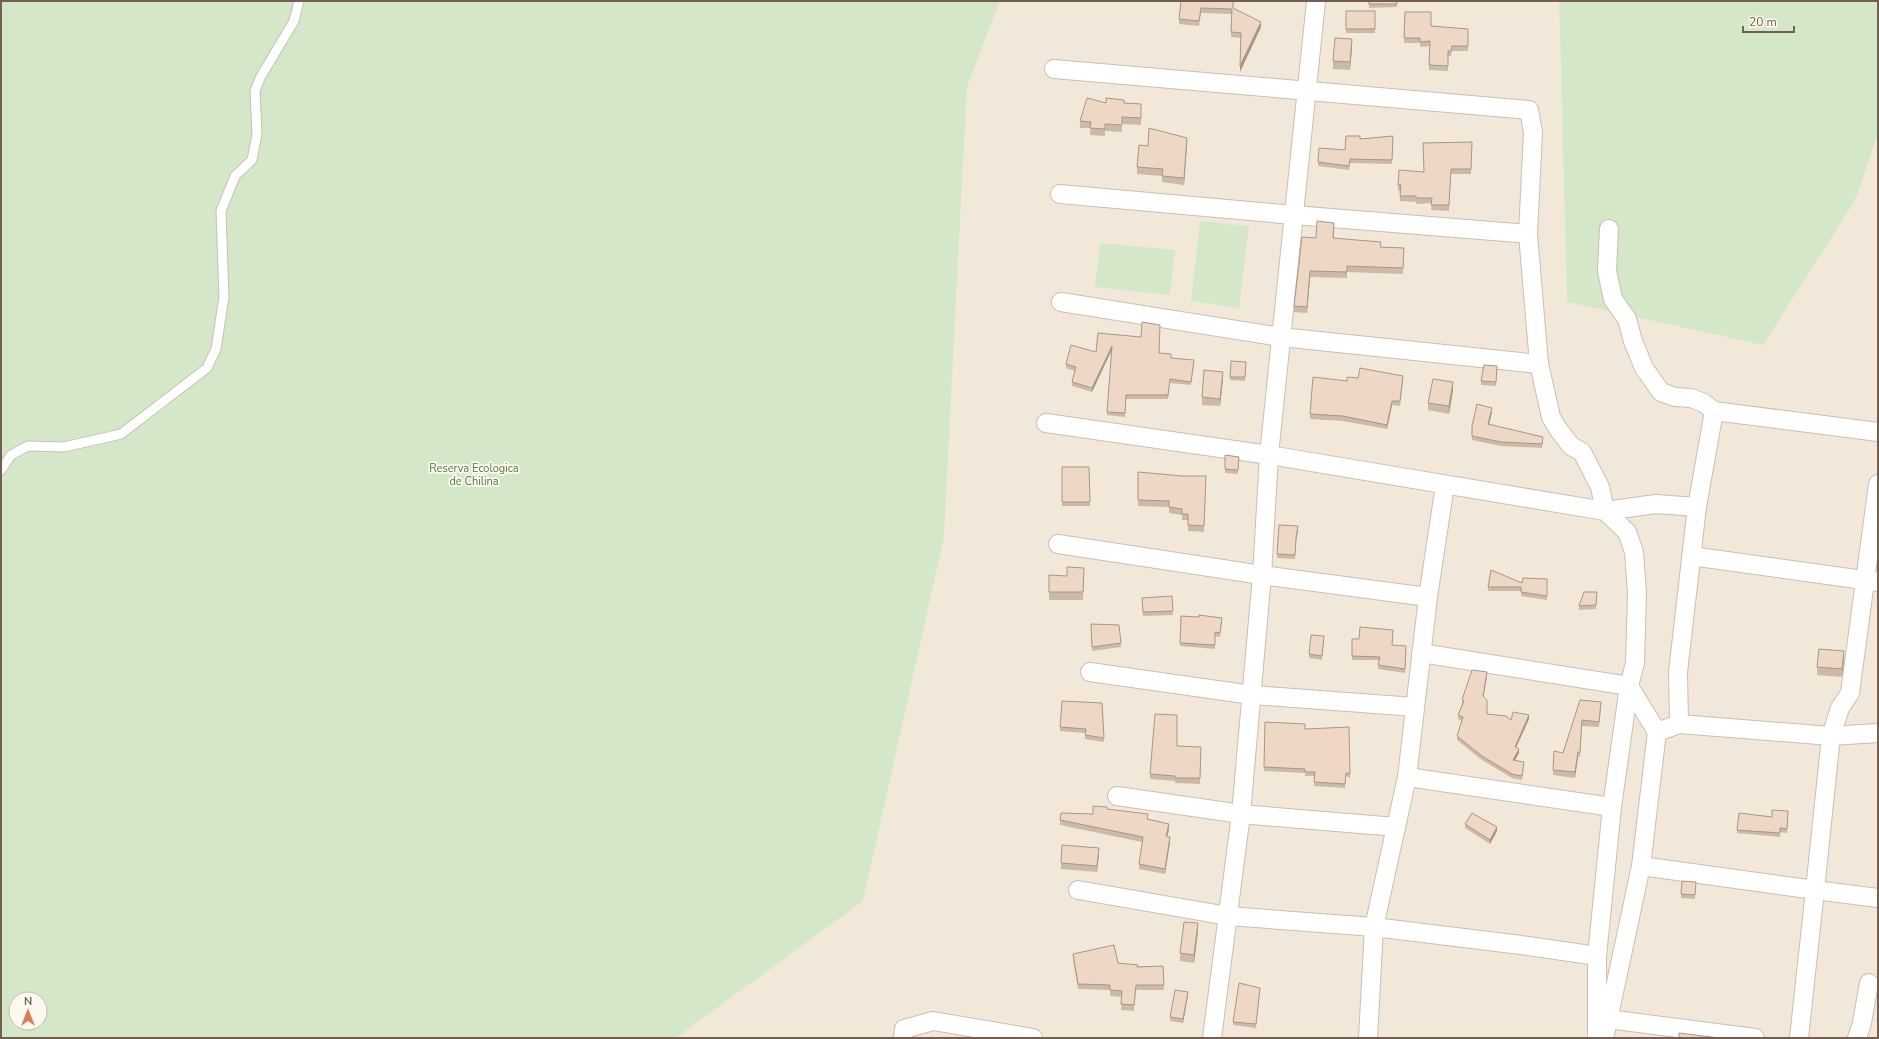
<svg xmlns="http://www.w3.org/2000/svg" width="1879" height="1039" font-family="'Nunito Sans',sans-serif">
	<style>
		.residential { fill: #f2e8d9 }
		.green { fill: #d4e8c9; fill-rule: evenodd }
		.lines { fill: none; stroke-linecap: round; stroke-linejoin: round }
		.lane-casing { stroke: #ccbeb1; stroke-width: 11 }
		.street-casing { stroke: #ccbeb1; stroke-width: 20 }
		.lane { stroke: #fff; stroke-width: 9 }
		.street { stroke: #fff; stroke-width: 18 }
		.wall { fill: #cdb9a9 }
		.shaded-wall { fill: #a79689 }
		.building { fill: #eed7c4; stroke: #a79689 }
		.labels { text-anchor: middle; stroke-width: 3.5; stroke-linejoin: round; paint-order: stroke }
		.park-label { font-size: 11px; fill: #547849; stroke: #fef9f0 }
	</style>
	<rect width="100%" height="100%" fill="#fbf5ea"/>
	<path class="residential" d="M1000,1H1559L1567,302L1856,199L1878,133V1038H676L863,900L944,538L967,87Z"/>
	<g class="green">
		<path d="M1,1H1000L967,87L944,538L863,901L676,1038H1ZM16,999H40V1023H16Z"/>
		<path d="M1559,1H1878V133L1856,199L1763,345L1567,302Z"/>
		<path d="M1200,221L1249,226L1239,308L1191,301Z"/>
		<path d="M1100,243L1175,250L1170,295L1095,287Z"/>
	</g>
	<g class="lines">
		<defs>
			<path id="lane" d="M1,470L11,455L28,446L64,447L121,434L207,368L216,349L224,297L221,211L235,176L252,160L257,134L255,91L260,78L294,21L299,1"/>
			<g id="street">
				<path d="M1054,69L1529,110L1533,132L1528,234L1539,364L1551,417L1558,429L1571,446L1582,452L1600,487L1605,511L1656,504L1697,507L1678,672L1679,724L1657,732L1629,686L1421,653"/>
				<path d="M1060,194L1294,215L1528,234"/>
				<path d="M1609,229L1607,271L1613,299L1627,319L1633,341L1644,368L1661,392L1675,397L1691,398L1704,403L1714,411"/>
				<path d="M1061,302L1281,337L1539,364"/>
				<path d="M1046,423L1269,455L1605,511L1627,532L1634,552L1637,593L1635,663L1629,686L1612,807L1597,956V1038"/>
				<path d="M1878,484L1850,693L1840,708L1831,736L1878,733"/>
				<path d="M1697,507L1714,411L1878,432"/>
				<path d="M1058,544L1262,575L1428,597"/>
				<path d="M1691,556L1878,582"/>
				<path d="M1090,672L1252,695L1415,707"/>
				<path d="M1679,724L1831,736L1815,890L1878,898"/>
				<path d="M1407,777L1612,807"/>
				<path d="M1117,796L1241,814L1396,827"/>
				<path d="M1641,866L1815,890L1799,1038"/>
				<path d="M1078,890L1228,916L1374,927L1521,945L1597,956"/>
				<path d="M1608,1019L1755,1038"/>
				<path d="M1605,1034L1641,866L1657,732"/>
				<path d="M903,1038L904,1029L933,1021L1033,1038"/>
				<path d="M1212,1038L1241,814L1262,575L1269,455L1316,1"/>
				<path d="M1368,1038L1374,927L1407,777L1428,597L1445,485"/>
				<path d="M1857,1038L1862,1023L1869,983"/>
			</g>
		</defs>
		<use href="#lane" class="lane-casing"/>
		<use href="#street" class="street-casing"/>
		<use href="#lane" class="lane"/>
		<use href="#street" class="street"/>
	</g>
	<g class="wall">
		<path d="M1181,1H1233V9L1261,27L1240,72L1241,38L1231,37L1232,14L1201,13L1199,26L1179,24V19Z"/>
		<path d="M1369,1H1397V7L1369,8Z"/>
		<rect x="1346" y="11" width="29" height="22"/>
		<path d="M1405,12L1431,26L1468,29V51H1452L1451,56H1448V71L1429,70L1430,46L1420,47V43H1404Z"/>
		<path d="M1352,47L1350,70L1333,69V61Z"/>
		<path d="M1106,103H1124L1141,104V125L1122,124V132L1105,131V136L1090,135V128H1080V121Z"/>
		<path d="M1393,136L1392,164L1350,163L1349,170L1318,166V162L1345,150L1360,139Z"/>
		<path d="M1472,142L1471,174H1451L1449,211L1431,210L1432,203L1416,204V202L1400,201V191H1398V185L1424,172Z"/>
		<path d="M1187,144L1184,185L1162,182V176L1137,174V167L1148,146Z"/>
		<path d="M1334,229V238L1380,247L1404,248L1403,274L1347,272V278L1310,277L1307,313L1294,312V306L1316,238Z"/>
		<path d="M1098,333L1171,358L1194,364L1191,385L1170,383L1168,399H1126L1125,417L1107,415L1112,350L1092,392L1072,386V382L1075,371L1066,368V364L1096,352Z"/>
		<path d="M1246,362L1245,381L1230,380V377Z"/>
		<path d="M1497,366L1496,386L1481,385V381Z"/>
		<path d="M1223,379L1220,406L1202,405V397Z"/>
		<path d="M1347,381H1403L1400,406L1392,405L1387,429L1343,421L1310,419V414Z"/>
		<path d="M1453,390L1449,414L1428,410V403Z"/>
		<path d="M1492,412L1489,425L1543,441L1542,448L1501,446L1472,440V426Z"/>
		<path d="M1225,455L1239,457L1238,474L1225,473Z"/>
		<path d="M1062,467H1089L1090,506H1062Z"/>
		<path d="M1138,472L1206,483L1204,532L1188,531V520H1182V515L1169,513V507L1138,506Z"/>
		<path d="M1279,525L1298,530L1296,542L1295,559L1277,558Z"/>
		<path d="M1049,575L1067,576L1084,575L1083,600H1049Z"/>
		<path d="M1547,579V600L1521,596V591H1488V587L1522,583Z"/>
		<path d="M1172,596L1173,615L1143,616L1142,598Z"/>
		<path d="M1597,596L1596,609L1579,610V606Z"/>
		<path d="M1181,616L1222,621L1220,637L1215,636V649L1180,646Z"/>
		<path d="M1091,624L1121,643V647L1092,651Z"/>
		<path d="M1393,634L1392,645L1406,646L1405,673L1378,669L1379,660H1352V639H1359Z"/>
		<path d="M1324,640L1322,660L1309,658V654Z"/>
		<path d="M1844,659L1842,677L1817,675V667Z"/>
		<path d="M1487,676L1483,697L1487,714L1511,720L1529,719L1516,747L1519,753L1515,760L1524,766L1522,780L1512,778L1482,760L1457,740V736L1462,721L1458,719V715L1463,704H1462V700Z"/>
		<path d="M1580,700L1601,707L1599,727L1582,726L1580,757H1578L1575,778L1553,775V770L1563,753Z"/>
		<path d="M1102,703L1104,742L1085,739V733L1060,731V727Z"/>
		<path d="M1265,722L1305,729L1350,774V778L1346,776L1345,788L1314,786L1315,776H1305V773L1264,771Z"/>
		<path d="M1177,746L1201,747L1200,784L1175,783V781L1150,779V774Z"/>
		<path d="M1107,809L1147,819L1169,829L1167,837L1170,842L1165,874L1139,869V864L1142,842L1060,825V820L1093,814Z"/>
		<path d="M1788,811L1787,833L1780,832V837L1737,833V830Z"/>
		<path d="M1465,824L1497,831L1490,844L1465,828Z"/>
		<path d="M1099,854L1097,872L1061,869V863Z"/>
		<path d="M1682,881L1696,882L1695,899L1681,898Z"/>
		<path d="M1198,931L1194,963L1180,961V953Z"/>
		<path d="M1073,954L1138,967L1163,966L1164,990H1136L1134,1011L1121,1010L1122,997L1110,996V990L1078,989L1073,960Z"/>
		<path d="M1260,991L1256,1028L1233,1025V1022Z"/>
		<path d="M1188,995L1183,1023L1170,1021V1017Z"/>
	</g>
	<g class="shaded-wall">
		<path d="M1261,22V27L1240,72V66Z"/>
		<path d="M1352,39V47L1350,70V62Z"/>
		<path d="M1187,138V144L1184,185V178Z"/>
		<path d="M1310,271V277L1307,313V307Z"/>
		<path d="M1112,346V349L1092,392V388Z"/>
		<path d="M1223,372V379L1220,406V399Z"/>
		<path d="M1453,382V390L1449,414V406Z"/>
		<path d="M1392,401V405L1387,429V425Z"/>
		<path d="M1492,408V412L1488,428V424Z"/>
		<path d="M1298,526V530L1296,542L1295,559L1296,538Z"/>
		<path d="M1844,651V659L1842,677V669Z"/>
		<path d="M1487,672V676L1483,700V696Z"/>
		<path d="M1529,715V719L1515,750V747Z"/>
		<path d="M1519,749V753L1513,764V760Z"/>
		<path d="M1578,752V757L1575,778V772Z"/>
		<path d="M1169,824V829L1166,841V836Z"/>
		<path d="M1497,827V831L1490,844V840Z"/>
		<path d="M1170,837V842L1165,874V869Z"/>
		<path d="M1099,848V854L1097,872V866Z"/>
		<path d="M1198,923V931L1194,963V955Z"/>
		<path d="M1188,992V995L1183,1023V1019Z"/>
	</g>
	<g class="building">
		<path d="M1181,1H1233V8L1261,22L1240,66L1241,33L1231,32L1232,9L1201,8L1199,21L1179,19Z"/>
		<rect x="1369" y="1" width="28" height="3"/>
		<rect x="1346" y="11" width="29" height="18"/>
		<path d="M1405,12H1431V26L1468,29V46H1452L1451,51H1448V66L1429,65L1430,41L1420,42V38H1404Z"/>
		<path d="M1335,38L1352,39L1350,62L1333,61Z"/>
		<path d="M1087,98L1106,103V98L1124,100V103L1141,104V118L1122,117V125L1105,124V129L1090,128L1091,122L1080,121Z"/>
		<path d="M1149,128L1187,138L1184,178L1162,176L1163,169L1137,167L1139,145L1148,146Z"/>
		<path d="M1346,136H1360V139L1393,136L1392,160L1350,159L1349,166L1318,162L1319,148L1345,150Z"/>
		<path d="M1472,142L1471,169H1451L1449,205H1431L1432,198H1416V196H1400L1401,185H1398L1399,170L1424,172L1423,143Z"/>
		<path d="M1317,221L1334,223L1333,238L1381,242L1380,247L1404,248L1403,268L1347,266V272L1310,271L1307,307L1294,306L1302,237L1316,238Z"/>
		<path d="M1142,322L1160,325L1159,353L1171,354V358L1194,360L1191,382L1170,379L1168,395H1126L1125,413L1107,412L1112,346L1092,388L1072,382L1076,367L1066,364L1071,345L1096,352L1098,333L1141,337Z"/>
		<path d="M1231,361L1246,362L1245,377H1230Z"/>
		<path d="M1484,365L1497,366L1496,382L1481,381Z"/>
		<path d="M1360,368L1403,376L1400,401H1392L1387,425L1343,416L1310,414L1313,377L1347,381V377L1358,378Z"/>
		<path d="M1204,370L1223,372L1220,399L1202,397Z"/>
		<path d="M1433,379L1453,382L1449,406L1428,403Z"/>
		<path d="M1477,404L1492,408L1488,424L1543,437L1542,444L1501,442L1472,436V426Z"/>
		<path d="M1225,455L1239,457L1238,470L1225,469Z"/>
		<path d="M1062,467H1089L1090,502H1062Z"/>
		<path d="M1138,472L1182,476H1206L1204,526L1188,525V514H1182V509L1169,507V501L1138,500Z"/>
		<path d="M1279,525L1298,526L1296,538L1295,555L1277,554Z"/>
		<path d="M1067,567L1084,568L1083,592H1049V575L1067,576Z"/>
		<path d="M1491,570L1522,583L1523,578L1547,579V596L1521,592V587H1488Z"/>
		<path d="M1584,592H1597L1596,605L1579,606Z"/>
		<path d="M1172,596L1173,611L1143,612L1142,598Z"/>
		<path d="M1199,615L1222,618L1220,633L1215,632V645L1180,643L1181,616L1199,617Z"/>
		<path d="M1091,624L1119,625L1121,643L1092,647Z"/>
		<path d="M1360,627L1393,630L1392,645L1406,646L1405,669L1378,665L1380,657L1352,656V639H1359Z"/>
		<path d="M1311,635L1324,636L1322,656L1309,654Z"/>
		<path d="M1819,649L1844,651L1842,669L1817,667Z"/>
		<path d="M1472,670L1487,672L1483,696L1487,700V714L1506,716L1511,720L1513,712L1529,715L1515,747L1519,749L1513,760L1524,762L1522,776L1512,774L1482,756L1457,736L1463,717L1458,715L1464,701L1462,700Z"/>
		<path d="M1580,700L1601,702L1599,722L1582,720L1580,752H1578L1575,772L1553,770L1554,751L1563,753Z"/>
		<path d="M1062,701L1102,703L1104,738L1085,735L1086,729L1060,727Z"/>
		<path d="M1155,714L1177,715V746L1201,747L1200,778H1175V776L1150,774Z"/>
		<path d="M1265,722L1305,724V729L1349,727L1350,774L1346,773L1345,784L1314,782L1315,772H1305V769L1264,767Z"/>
		<path d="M1093,806L1107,807V809L1148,814L1147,819L1169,824L1166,836L1170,837L1165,869L1139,864L1143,837L1060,820L1061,813L1093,814Z"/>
		<path d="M1772,810L1788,811L1787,829L1780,828V833L1737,830L1739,813L1772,817Z"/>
		<path d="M1472,813L1497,827L1490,840L1465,824Z"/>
		<path d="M1062,845L1099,848L1097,866L1061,863Z"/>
		<path d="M1682,881L1696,882L1695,895L1681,894Z"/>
		<path d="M1184,922L1198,923L1194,955L1180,953Z"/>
		<path d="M1114,945L1118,963L1138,965L1137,967L1163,966L1164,985H1136L1134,1005L1121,1004L1122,991L1110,990V985L1078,984L1073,954Z"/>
		<path d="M1239,983L1260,988L1256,1024L1233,1022Z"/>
		<path d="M1175,990L1188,992L1183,1019L1170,1017Z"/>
		<path d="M1679,1033L1719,1038H1679Z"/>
	</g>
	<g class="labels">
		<g class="park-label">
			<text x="474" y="472">Reserva Ecologica<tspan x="474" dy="13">de Chilina</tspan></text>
		</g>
	</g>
	<rect width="1879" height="1039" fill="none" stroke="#735e50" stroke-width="4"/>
	<g transform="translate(28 1011)"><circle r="19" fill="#fef9f0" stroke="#c6bbb0"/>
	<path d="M0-3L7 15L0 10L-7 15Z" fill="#d87e5c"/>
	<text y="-6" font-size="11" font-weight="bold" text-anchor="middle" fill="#735e50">N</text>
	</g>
	<path d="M1743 26v6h51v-6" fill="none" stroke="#735e50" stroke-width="2"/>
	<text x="1749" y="26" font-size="12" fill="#735e50" stroke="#fef9f0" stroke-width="3" paint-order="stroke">20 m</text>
</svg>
